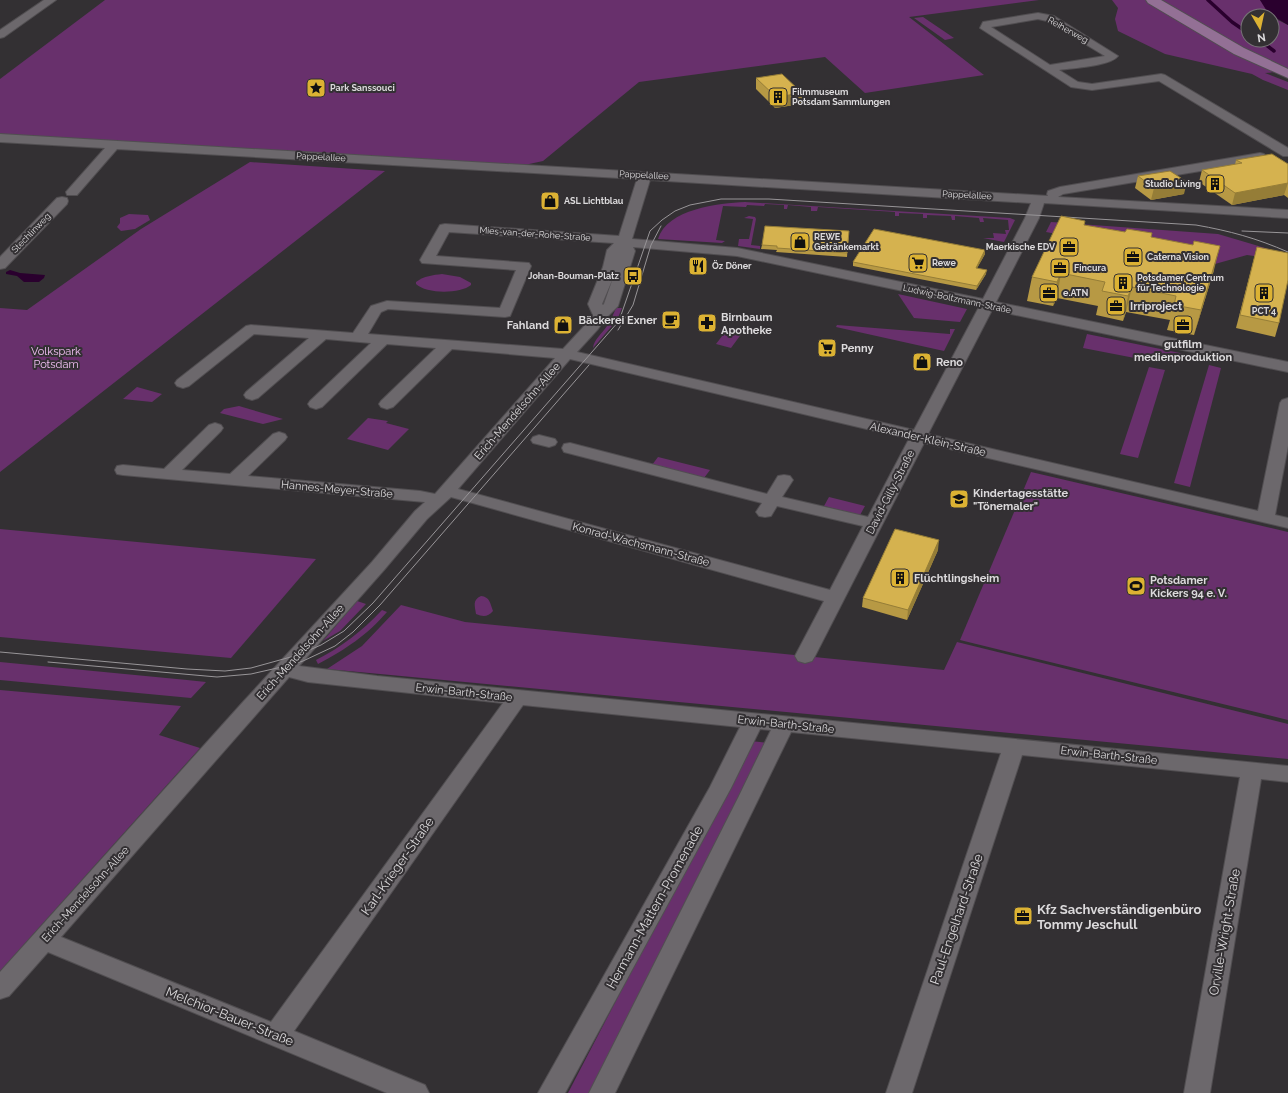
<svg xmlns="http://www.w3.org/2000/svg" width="1288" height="1093" font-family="Raleway,sans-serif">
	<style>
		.green { fill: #68306c; fill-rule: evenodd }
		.water { fill: #2a002e }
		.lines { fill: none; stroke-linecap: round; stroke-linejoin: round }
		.stream { stroke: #2a002e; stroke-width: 3.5 }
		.minor-casing { stroke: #514e51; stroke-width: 2 }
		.major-casing { stroke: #514e51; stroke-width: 2 }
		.minor { fill: #6c686c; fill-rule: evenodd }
		.major { fill: #937095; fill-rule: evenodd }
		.tram { stroke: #989598; stroke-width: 1 }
		.wall { fill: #b79944 }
		.shaded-wall { fill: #957d37 }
		.building { fill: #d5b24f; stroke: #957d37 }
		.labels { text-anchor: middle; stroke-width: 4; stroke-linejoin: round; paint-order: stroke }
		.far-street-label { font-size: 9px; fill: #dcdadc; stroke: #333033 }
		.far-poi-label { font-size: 9px; font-weight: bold; fill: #dcdadc; stroke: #333033; text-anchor: start }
		.poi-label { font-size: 11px; font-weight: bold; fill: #dcdadc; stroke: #333033; text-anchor: start }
		.park-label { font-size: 11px; fill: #f4c0f6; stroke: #333033 }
		.street-label { font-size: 11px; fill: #dcdadc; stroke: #333033 }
		.near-street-label { font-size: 13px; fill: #dcdadc; stroke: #333033 }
		.near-poi-label { font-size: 13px; font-weight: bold; fill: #dcdadc; stroke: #333033; text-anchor: start }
	</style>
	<rect width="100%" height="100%" fill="#333033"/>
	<g class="green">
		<path d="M105,0H1039L909,17L984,75L865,93L825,57L639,82L543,161L520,166L521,164L514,165L188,145L184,149L0,135V79Z"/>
		<path d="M1112,0H1260L1278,20L1288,25V71L1265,73L1288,82V90L1263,80L1252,74L1165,54L1118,31L1115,19L1118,8ZM1248,16H1272V40H1248Z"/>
		<path d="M923,17L954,38L945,40L914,18Z"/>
		<path d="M250,162L385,171L0,472V308L27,310L141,229Z"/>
		<path d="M745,202L1010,218L1015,220L1004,242L983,238H994L993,233L1006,234L1005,230H1009L1008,220L983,218L984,222H980L979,218L955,216V220H952L951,216L927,215V218H923V214L899,213V216H895V212L818,207L817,211H811V207L788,205L787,209H784V205L765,204L764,206L747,205L746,207L723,206L716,240L725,241L722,243L658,239C667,209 719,203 745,202Z"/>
		<path d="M129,214L148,215L150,220L135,229L121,231L117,227L120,223V218Z"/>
		<path d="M749,216L755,217L756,219L751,245L760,246V249L738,246L739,239H749L753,219L744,218Z"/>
		<path d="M1051,222L1218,234L1272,250L1261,257L1247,255L1215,264L1046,232Z"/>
		<path d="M442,274L460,277L471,283V285C460,294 426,294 416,284V282C424,276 433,275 442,274Z"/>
		<path d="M898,294L967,309L960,322L914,318Z"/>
		<path d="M616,308H622L617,320L593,348C594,339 602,334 607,326C611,320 613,315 616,308Z"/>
		<path d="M837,325L950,334V329H955L944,351L836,327Z"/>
		<path d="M729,327L745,329L731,348L716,344Z"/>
		<path d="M1087,334L1185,354L1162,360H1145L1083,348Z"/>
		<path d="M1209,365L1221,368L1190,487L1174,483Z"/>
		<path d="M1149,367L1165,370L1138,458L1120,454Z"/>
		<path d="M137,387L162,394L152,402L123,399Z"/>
		<path d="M239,406L283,419L263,424L220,413L224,409Z"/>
		<path d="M368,418L388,421L386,423L409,429L388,450L347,439Z"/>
		<path d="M658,457L710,470L704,478L652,465Z"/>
		<path d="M1031,472L1288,532V720L960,640Z"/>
		<path d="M829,497L865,506L860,515L824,506Z"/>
		<path d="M0,529L316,559L231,658L0,637Z"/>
		<path d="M481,596C490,597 490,603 493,611C488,617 483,617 476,614C475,606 472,600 481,596Z"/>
		<path d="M357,601L366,604L340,631L323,641Z"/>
		<path d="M401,605L465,622L944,670L957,642L1288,724V759L327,669L362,646Z"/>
		<path d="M382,610L387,612C366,636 346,649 318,664L316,660C343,646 361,632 382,610Z"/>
		<path d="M0,662L187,680L206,682L191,698L0,680Z"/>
		<path d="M0,690L181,706L159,735L200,748L0,971Z"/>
		<path d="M751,741L769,743L592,1093H568Z"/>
	</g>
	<g class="water">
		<path d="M1260,0H1288V25L1268,13Z"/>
		<path d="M10,270L20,273L45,275L44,278L39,282H24L17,276L6,274V272Z"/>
	</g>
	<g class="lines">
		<g class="stream">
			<path d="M1208,0L1232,22L1248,33"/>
			<path d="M1260,40L1274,51"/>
		</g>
		<defs>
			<g id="minor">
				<path d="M44,0H56L4,37L0,38V30Z"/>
				<path d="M1038,13L1054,16L1118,56C1111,66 1072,68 1059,70L1078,82L1092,84L1161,74L1165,75L1288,148V156H1283L1159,81L1092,90L1071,87L980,28L983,22ZM1038,19L1047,21L1105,56L1050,65L991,27Z"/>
				<path d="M0,134L1048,196L1047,194L1048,191L1060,187L1260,153L1264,154L1266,157L1264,160L1260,161L1063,194L1058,197L1288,210V218L1044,203L1039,218L996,302L1288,362V372L992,310L928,434L1258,511L1280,403L1282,400L1288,398V446L1275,515L1288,518V528L924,443L815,656L812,661L805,663L798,661L795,656L824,601L451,497L427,519L384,570L299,666L377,676L1288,766V782L1261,779L1210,1093H1184L1240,777L1022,755L912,1093H886L1001,753L791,732L615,1093H589L738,798L771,730L760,729L731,788L565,1093H538L710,787L740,727L523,705L294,1031L425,1085L429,1093H387L48,952L9,996L0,999V972L243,702L372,562L415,511L425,502L123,475L117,474L115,470L117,466L123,465L164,469L209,425L215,423L221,425L223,428L221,431L182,470L230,474L273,434L279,432L285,434L287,437L285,440L248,476L420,491L435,494L555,358L452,349L393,407L387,409L381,407L379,404L381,401L436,348L387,344L322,407L316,409L310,407L308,404L310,401L371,343L326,339L258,398L252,400L246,398L244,395L246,392L309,338L254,334L189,386L183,388L177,386L175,383L177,380L246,326L251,325L353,333L371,306L387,301L500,308L516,270L422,263L420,260L440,225L445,224L619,236L637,179L117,149L77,195H67L66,192L105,148L0,142ZM650,180L1031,203L1025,218L983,299L737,248L632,239ZM449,232L614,243L607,250L603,267L588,304L593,315L587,323L563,349L368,334L381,312L388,309L505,317L510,316L531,266L529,263L436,256ZM633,247L737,256L979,307L914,430L577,352L598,329L606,318L618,306L635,251ZM613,278L604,304L603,305L602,304ZM570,359L909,439L868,517L782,497L793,480L790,476L784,475L778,476L767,494L570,443L564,444L562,448L564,452L762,503L756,512L759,516L765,517L771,516L777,506L863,526L830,590L458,489ZM289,677L308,682L503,703L271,1022L61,937Z"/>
				<path d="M62,197L67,198L68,201L67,204L5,268L0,269V257L57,198Z"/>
				<path d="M539,435L555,439L557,442L555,445L549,447L533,443L531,440L533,437Z"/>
			</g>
			<path id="major" d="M1146,0H1161L1244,48L1288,69V78L1234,54L1148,3Z"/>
		</defs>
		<use href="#minor" class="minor-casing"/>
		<use href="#major" class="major-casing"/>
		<use href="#minor" class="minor"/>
		<use href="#major" class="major"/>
		<g class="tram">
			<path d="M1242,231L1288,233"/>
			<path d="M618,330L633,305L651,245L661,226"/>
			<path d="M0,652L187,669L225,671L251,668L298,655L321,645L344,631L373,603L619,321L650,231L662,220L675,211L690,205L721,199H769L1196,225C1230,231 1256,238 1288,252"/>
			<path d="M48,662L217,677L251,674L286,666L303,661L335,646L353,632L380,605L589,365"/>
		</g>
	</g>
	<g class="wall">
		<path d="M756,78L802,93L801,104L775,108L756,89Z"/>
		<path d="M1236,160L1288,164V198L1284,195L1232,205L1199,182L1202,170L1235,165Z"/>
		<path d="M1138,176L1184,194L1151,200L1135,188Z"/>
		<path d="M1085,221L1084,225L1125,232L1152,233L1151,237L1214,270L1194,335L1167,330L1170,320L1126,312L1123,321L1096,315L1098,306L1057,298L1053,306L1027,301L1032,277Z"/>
		<path d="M849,231L847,257L776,252L777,250L761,249L762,245Z"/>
		<path d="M1257,247L1279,323L1275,337L1236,328Z"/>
		<path d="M985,254L977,268L986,274L976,290L853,266V262Z"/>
		<path d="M938,550L907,620L862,607L863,598Z"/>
	</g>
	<g class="shaded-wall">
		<path d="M802,93L801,104L775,108L776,97Z"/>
		<path d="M1187,182L1184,194L1151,200L1154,188Z"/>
		<path d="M1288,183L1284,195L1232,205L1235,193Z"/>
		<path d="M1220,246L1214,270L1194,335L1201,310Z"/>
		<path d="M985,250V254L975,272L976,268Z"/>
		<path d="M987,270L986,274L976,290L977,286Z"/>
		<path d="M1061,273L1057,298L1053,306L1057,282Z"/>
		<path d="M1132,287L1126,312L1123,321L1128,296Z"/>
		<path d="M939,540L938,550L907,620L908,610Z"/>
	</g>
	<g class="building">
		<path d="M782,74L802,93L776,97L756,78Z"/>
		<path d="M1272,154L1288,164V183L1235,193L1202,170L1242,163L1236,160Z"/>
		<path d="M1170,171L1187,182L1154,188L1138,176Z"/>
		<path d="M1061,216L1085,221L1084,225L1125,232L1127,229L1152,233L1151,237L1193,245L1194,241L1220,246L1201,310L1174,305L1176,296L1132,287L1128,296L1102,291L1105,282L1061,273L1057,282L1032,277Z"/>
		<path d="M765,226L849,231L847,253L777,248V246L762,245Z"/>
		<path d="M874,229L985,250L976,268L987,270L977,286L853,262Z"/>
		<path d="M1257,247L1288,253V280L1279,323L1240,315Z"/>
		<path d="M895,529L939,540L908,610L863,598Z"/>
	</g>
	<defs>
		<symbol id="sight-square" viewBox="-11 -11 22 22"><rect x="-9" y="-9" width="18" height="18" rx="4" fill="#dcb233" stroke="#333033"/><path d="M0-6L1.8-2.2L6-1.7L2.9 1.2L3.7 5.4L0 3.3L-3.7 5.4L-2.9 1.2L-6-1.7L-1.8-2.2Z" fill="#111"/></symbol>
		<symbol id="building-square" viewBox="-11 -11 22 22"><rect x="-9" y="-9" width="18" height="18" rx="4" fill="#dcb233" stroke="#333033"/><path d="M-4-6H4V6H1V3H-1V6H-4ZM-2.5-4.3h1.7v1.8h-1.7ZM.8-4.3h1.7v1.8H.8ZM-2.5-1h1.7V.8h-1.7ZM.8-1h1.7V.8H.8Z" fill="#111"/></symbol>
		<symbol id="shop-square" viewBox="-11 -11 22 22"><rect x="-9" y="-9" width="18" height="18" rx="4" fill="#dcb233" stroke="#333033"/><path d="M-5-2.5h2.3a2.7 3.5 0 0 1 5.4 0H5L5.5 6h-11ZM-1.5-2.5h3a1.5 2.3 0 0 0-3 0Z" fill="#111"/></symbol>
		<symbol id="office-square" viewBox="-11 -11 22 22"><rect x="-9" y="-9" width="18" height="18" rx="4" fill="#dcb233" stroke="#333033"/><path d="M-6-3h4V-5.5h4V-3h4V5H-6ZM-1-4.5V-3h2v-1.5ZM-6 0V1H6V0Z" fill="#111"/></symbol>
		<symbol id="supermarket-square" viewBox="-11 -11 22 22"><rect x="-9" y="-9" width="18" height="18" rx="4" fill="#dcb233" stroke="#333033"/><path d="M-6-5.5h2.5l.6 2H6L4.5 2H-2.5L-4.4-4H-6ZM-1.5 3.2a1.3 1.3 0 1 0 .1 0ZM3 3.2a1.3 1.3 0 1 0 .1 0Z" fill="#111"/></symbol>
		<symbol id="restaurant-square" viewBox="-11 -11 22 22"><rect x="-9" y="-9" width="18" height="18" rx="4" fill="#dcb233" stroke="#333033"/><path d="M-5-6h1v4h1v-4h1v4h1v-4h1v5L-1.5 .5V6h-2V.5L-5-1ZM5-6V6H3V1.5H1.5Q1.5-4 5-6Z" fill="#111"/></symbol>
		<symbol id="bus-square" viewBox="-11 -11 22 22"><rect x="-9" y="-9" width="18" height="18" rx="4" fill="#dcb233" stroke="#333033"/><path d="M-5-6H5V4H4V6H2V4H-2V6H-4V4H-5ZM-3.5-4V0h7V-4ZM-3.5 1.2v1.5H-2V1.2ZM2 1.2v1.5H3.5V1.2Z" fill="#111"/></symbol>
		<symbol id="cafe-square" viewBox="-11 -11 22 22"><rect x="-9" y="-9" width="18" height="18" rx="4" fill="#dcb233" stroke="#333033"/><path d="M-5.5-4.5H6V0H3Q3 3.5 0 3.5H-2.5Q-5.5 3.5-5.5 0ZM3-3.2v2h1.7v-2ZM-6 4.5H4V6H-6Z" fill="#111"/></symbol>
		<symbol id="pharmacy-square" viewBox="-11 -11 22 22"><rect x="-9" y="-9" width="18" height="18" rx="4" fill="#dcb233" stroke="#333033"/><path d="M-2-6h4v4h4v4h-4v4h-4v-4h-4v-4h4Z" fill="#111"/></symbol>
		<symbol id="school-square" viewBox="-11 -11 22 22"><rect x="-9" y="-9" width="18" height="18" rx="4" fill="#dcb233" stroke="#333033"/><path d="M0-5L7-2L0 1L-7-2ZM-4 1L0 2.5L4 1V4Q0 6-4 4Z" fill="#111"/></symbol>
		<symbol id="stadium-square" viewBox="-11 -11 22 22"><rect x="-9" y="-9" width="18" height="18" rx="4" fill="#dcb233" stroke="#333033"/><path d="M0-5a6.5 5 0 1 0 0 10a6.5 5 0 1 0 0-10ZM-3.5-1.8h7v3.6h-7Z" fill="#111"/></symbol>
	</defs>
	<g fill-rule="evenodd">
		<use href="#sight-square" x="305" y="77" width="22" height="22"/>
		<use href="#building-square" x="767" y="86" width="22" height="22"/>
		<use href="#building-square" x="1204" y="173" width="22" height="22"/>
		<use href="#shop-square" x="539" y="190" width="22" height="22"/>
		<use href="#shop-square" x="789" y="231" width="22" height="22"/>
		<use href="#office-square" x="1058" y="236" width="22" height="22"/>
		<use href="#office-square" x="1122" y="246" width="22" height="22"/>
		<use href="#supermarket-square" x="907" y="252" width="22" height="22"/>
		<use href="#restaurant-square" x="687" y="255" width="22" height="22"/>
		<use href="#office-square" x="1049" y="257" width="22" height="22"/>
		<use href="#bus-square" x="622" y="265" width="22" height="22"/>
		<use href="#building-square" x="1112" y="272" width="22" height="22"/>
		<use href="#office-square" x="1038" y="282" width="22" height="22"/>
		<use href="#building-square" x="1253" y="282" width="22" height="22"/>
		<use href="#office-square" x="1105" y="295" width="22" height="22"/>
		<use href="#cafe-square" x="660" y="309" width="22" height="22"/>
		<use href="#pharmacy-square" x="696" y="312" width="22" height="22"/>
		<use href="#shop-square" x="552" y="314" width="22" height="22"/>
		<use href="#office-square" x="1172" y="314" width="22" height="22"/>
		<use href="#supermarket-square" x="816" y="337" width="22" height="22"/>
		<use href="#shop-square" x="911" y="351" width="22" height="22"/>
		<use href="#school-square" x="948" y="488" width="22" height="22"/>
		<use href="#building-square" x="889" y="567" width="22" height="22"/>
		<use href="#stadium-square" x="1125" y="575" width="22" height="22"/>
		<use href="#office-square" x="1012" y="905" width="22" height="22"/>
	</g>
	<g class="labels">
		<g class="far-street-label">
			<text transform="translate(1068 30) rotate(29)" y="3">Reiherweg</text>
			<text transform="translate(321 157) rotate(3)" y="3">Pappelallee</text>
			<text transform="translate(644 175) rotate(3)" y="3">Pappelallee</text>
			<text transform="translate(967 195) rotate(3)" y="3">Pappelallee</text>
			<text transform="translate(31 233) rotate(-46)" y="3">Stechlinweg</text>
			<text transform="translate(535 234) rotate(4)" y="3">Mies-van-der-Rohe-Straße</text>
			<text transform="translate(957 299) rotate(12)" y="3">Ludwig-Boltzmann-Straße</text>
		</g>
		<g class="far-poi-label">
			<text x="330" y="91">Park Sanssouci</text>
			<text x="792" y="95">Filmmuseum<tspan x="792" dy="10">Potsdam Sammlungen</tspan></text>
			<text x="1201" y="187" text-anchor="end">Studio Living</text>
			<text x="564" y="204">ASL Lichtblau</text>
			<text x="814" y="240">REWE<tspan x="814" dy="10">Getränkemarkt</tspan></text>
			<text x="1055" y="250" text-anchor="end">Maerkische EDV</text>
			<text x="1147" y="260">Caterna Vision</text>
			<text x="932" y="266">Rewe</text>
			<text x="712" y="269">Öz Döner</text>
			<text x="1074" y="271">Fincura</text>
			<text x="619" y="279" text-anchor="end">Johan-Bouman-Platz</text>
			<text x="1137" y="281">Potsdamer Centrum<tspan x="1137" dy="10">für Technologie</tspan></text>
			<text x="1063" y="296">e.ATN</text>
			<text x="1264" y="314" text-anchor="middle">PCT 4</text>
		</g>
		<g class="poi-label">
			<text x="1130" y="310">Irriproject</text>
			<text x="721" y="321">Birnbaum<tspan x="721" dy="13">Apotheke</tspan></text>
			<text x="657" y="324" text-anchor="end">Bäckerei Exner</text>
			<text x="549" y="329" text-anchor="end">Fahland</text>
			<text x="1183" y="348" text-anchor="middle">gutfilm<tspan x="1183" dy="13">medienproduktion</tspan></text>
			<text x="841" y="352">Penny</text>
			<text x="936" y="366">Reno</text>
			<text x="973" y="497">Kindertagesstätte<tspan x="973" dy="13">"Tönemaler"</tspan></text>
			<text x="914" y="582">Flüchtlingsheim</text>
			<text x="1150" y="584">Potsdamer<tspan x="1150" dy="13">Kickers 94 e. V.</tspan></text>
		</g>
		<g class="park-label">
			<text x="56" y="355">Volkspark<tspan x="56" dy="13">Potsdam</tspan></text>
		</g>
		<g class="street-label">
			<text transform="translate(517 411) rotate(-49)" y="4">Erich-Mendelsohn-Allee</text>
			<text transform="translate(928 439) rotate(13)" y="4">Alexander-Klein-Straße</text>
			<text transform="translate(337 489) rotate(5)" y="4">Hannes-Meyer-Straße</text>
			<text transform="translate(890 492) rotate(-63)" y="4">David-Gilly-Straße</text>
			<text transform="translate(641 544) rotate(15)" y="4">Konrad-Wachsmann-Straße</text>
			<text transform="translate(300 652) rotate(-48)" y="4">Erich-Mendelsohn-Allee</text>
			<text transform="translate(464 692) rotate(6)" y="4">Erwin-Barth-Straße</text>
			<text transform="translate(786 724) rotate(6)" y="4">Erwin-Barth-Straße</text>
			<text transform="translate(1109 755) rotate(6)" y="4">Erwin-Barth-Straße</text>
			<text transform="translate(85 894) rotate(-48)" y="4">Erich-Mendelsohn-Allee</text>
		</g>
		<g class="near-street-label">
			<text transform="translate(397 866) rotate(-55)" y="5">Karl-Krieger-Straße</text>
			<text transform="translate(654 907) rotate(-61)" y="5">Hermann-Mattern-Promenade</text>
			<text transform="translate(956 919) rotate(-71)" y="5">Paul-Engelhard-Straße</text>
			<text transform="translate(1224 932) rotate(-80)" y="5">Orville-Wright-Straße</text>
			<text transform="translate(230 1016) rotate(22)" y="5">Melchior-Bauer-Straße</text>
		</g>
		<g class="near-poi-label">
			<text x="1037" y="914">Kfz Sachverständigenbüro<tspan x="1037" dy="15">Tommy Jeschull</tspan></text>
		</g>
	</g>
	<g transform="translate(1260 28) rotate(171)"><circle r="19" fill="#333033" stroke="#777477"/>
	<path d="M0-3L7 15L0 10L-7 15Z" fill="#dcb233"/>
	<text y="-6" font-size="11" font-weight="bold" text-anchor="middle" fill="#dcdadc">N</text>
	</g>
</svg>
